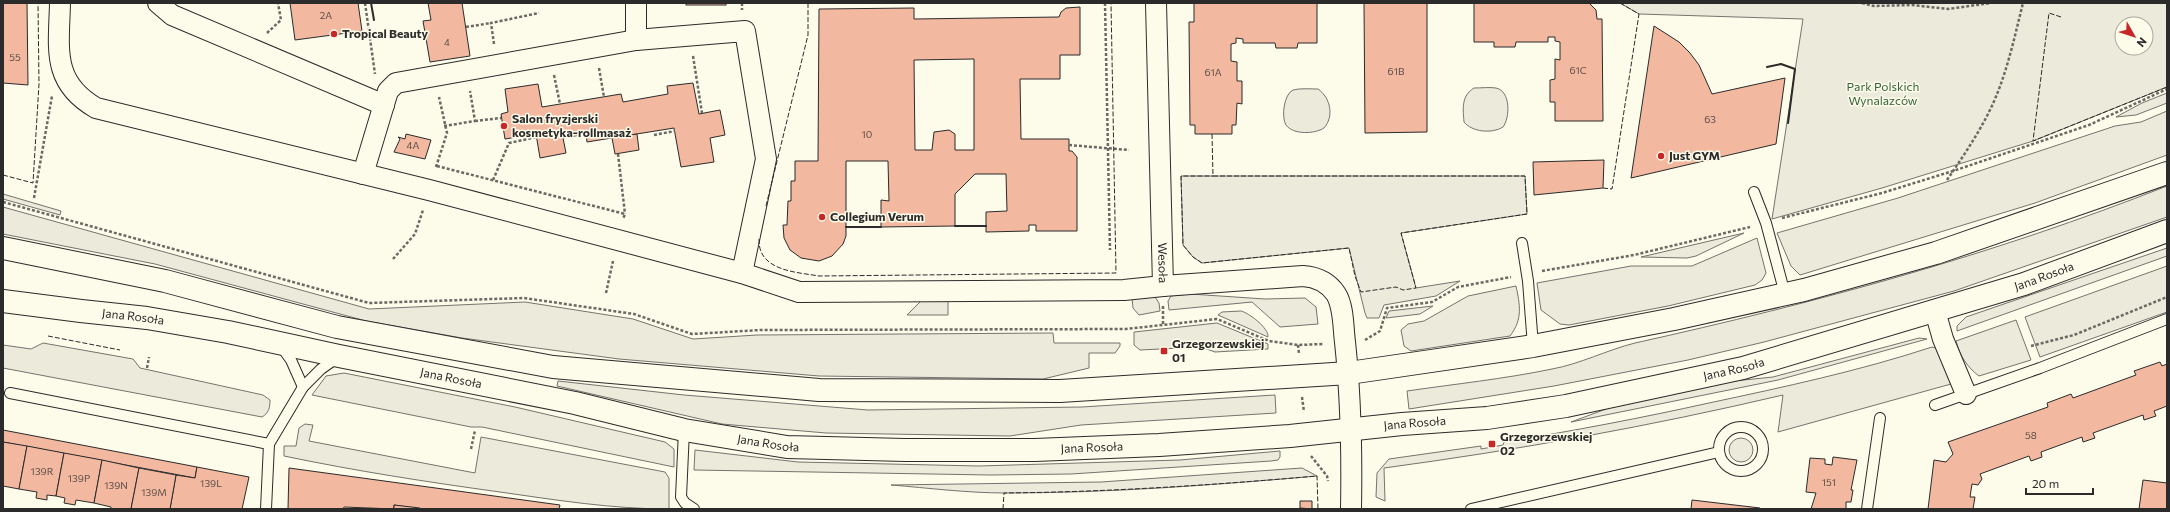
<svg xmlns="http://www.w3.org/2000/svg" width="2170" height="512" font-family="Commissioner,sans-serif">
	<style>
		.green { fill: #ecebdb; stroke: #74746e; fill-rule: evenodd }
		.building { fill: #f2b8a0; stroke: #2b2b2b; fill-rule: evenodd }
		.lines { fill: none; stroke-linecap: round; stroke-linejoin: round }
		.service-casing { stroke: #2b2b2b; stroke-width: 12 }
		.minor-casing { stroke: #2b2b2b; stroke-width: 22 }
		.secondary-casing { stroke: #2b2b2b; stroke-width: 24 }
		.path { stroke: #6a6964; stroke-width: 2.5; stroke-dasharray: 3 2; stroke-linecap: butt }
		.service { stroke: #fdfbea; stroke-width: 10 }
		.minor { stroke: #fdfbea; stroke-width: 20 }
		.secondary { stroke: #fdfbea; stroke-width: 22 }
		.fence { stroke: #2b2b2b; stroke-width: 1; stroke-dasharray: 5 2; stroke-linecap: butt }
		.wall { stroke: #2b2b2b; stroke-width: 2 }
		.poi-dot { fill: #c62828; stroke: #fdfbea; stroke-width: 1.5 }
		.labels { text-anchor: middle; stroke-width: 3; stroke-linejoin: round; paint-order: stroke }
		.number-label { font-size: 10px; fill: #5d4e48 }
		.poi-label { font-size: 12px; font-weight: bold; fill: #2b2b2b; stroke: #fdfbea; text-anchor: start }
		.park-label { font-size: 12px; fill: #34623c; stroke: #fdfbea }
		.street-label { font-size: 12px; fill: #2b2b2b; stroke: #fdfbea }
	</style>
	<rect width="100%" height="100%" fill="#fdfbea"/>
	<g class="green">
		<path d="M1620,3H2167V87L2033,141L1882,188L1772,219L1803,19L1639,14ZM2122,24H2146V48H2122Z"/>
		<path d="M1474,88C1481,88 1490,87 1496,88C1511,91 1510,118 1503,127C1492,134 1472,132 1464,122C1463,109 1461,96 1474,88Z"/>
		<path d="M1318,89C1331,98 1334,117 1324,128C1315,134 1293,135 1286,125C1281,117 1284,94 1293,90C1300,88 1311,89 1318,89Z"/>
		<path d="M2167,93V103L2136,115L2116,117L2142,103Z"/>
		<path d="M2167,111V155L2035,203L1800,275L1791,266L1777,233L1898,198L2115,126L2141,122Z"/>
		<path d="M1181,176H1525L1527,214L1401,233L1416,288L1460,281L1436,296L1384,305L1379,318H1367L1365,313L1349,248L1202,263L1193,257L1183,245Z"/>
		<path d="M2167,186V217L1954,291L1764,342L1688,360L1554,386L1409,409L1407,391C1455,384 1504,379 1552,369C1580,364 1607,350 1635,343C1816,303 1995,254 2167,186Z"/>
		<path d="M3,194L61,211L60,215L3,199Z"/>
		<path d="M3,207L369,309L525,302L633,319L693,339L757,335L1053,333L1054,343H1120V346L1115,353H1089V368L1043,379L819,376L619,359L462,338L366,321L155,264L3,234Z"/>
		<path d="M1744,233L1696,256L1687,258L1641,257Z"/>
		<path d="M1757,238L1766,273L1762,280L1755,285L1668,306L1569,325L1560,324L1541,310L1537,283L1631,266H1692Z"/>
		<path d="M2167,248V256L1957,331V326L1966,317Z"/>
		<path d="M2167,266V312L2040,357L2025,317Z"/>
		<path d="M1516,286C1520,305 1523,319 1510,336L1411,351L1404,346L1401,330L1408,324L1424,321L1468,296Z"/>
		<path d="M1190,294L1265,299L1305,298L1316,307L1318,324L1280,327L1252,302L1169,310L1168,301L1171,296Z"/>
		<path d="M1155,297L1159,303L1160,311L1139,315L1133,308L1132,299Z"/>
		<path d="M948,299V315H907L922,300Z"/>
		<path d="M1433,306L1420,314L1386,318L1389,311Z"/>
		<path d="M1241,311C1249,313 1269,328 1268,337L1218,315L1222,312Z"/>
		<path d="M2016,320L2031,360L1979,376C1967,367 1960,356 1956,341Z"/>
		<path d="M1217,323L1268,344V349L1215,352L1201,347L1140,350L1134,345V332Z"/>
		<path d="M1919,338L1927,339L1778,380L1571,422L1625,402L1715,383L1773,377Z"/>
		<path d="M43,343L133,359L140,368L263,395L270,400C270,407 269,413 262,417L3,368V345L31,349Z"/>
		<path d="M1932,347L1939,349L1951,384L1778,432L1783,395C1651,426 1518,450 1384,468L1385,501L1376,497L1377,473L1389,459L1481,446V449L1503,445L1504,442C1573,431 1641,418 1709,403C1784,387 1859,371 1932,347Z"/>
		<path d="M344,373L515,407L665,442L674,449V467L482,427H471L312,395L326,376Z"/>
		<path d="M558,381L684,395L868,410L1082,407L1275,395L1276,413L1081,425L1010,436L826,433L722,424L557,386Z"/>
		<path d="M305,424L313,425L309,441L475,473L481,437L665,472L669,478V509C612,509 556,500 500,492C427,482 356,471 284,456V446H296L299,428Z"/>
		<circle cx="1741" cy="450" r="12"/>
		<path d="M695,450L798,462L979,466L1180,460L1280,451V457L1278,460L1271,461L1071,474L990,475L694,470Z"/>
		<path d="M1302,468L1317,476C1214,485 1110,493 1006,493C967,493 929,488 891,485L1101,482Z"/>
	</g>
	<g class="building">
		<path d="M3,3H27L28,85L3,83Z"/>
		<path d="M290,3H358L362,31L295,40Z"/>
		<path d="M428,3H462L470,56L430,62L423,21L431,20Z"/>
		<rect x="686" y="3" width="40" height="2"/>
		<path d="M1194,3H1317V43H1298L1297,48H1276L1275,43H1243V39L1236,38V43L1231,44V61L1237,62V81H1242V104L1237,103L1236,125H1232V134H1195V125H1190L1189,22H1194Z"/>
		<path d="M1364,3H1427V132L1365,133Z"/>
		<path d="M1474,3H1589L1596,10L1597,19H1602L1603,121H1555V102H1550V80L1555,79V59L1560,60V42L1555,41V37H1548V42H1516L1515,47H1494V42H1474Z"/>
		<path d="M1080,7V55H1060V79H1020L1021,139H1069V151H1072L1077,157V231H1036V225H1029V231L986,232V212L1007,211L1006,174H975L955,194V226L881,227V200L889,201L888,161H846V236L843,244L832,256L819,261L801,258L790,250L784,238L783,225H787L788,201H791V181H795V161H818L819,9L914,8V19L1059,17L1061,12L1066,8ZM974,59V150H955V134L949,130L934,132L932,150H915L914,60Z"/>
		<path d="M1654,26L1679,42L1690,53L1699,65L1712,94L1785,78L1776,144L1631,178Z"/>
		<path d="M693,83L699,114L720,110L725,135L710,138L714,162L681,167L674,128L587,142L586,134L563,138L566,153L540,158L536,134L505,139L501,114L508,112L505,89L538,84L542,107L621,94L623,102L668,94L667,86Z"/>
		<path d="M406,134L431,140L425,159L394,152L400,139L398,137L405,139Z"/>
		<path d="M637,134L639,150L615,154L612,138Z"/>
		<path d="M1604,160L1603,188L1534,195L1533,162Z"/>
		<path d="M2160,362L2162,366L2167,364V406L2154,411L2156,416L2144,420L2143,415L2093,433L2095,438L2083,442L2082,437L2041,452L2042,457L2031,461L2029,456L1980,474L1982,479L1978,485L1972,484L1970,497H1975L1973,509H1928L1934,460L1946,462L1953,454L1948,442L2048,407L2047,403L2071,394L2073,398L2136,375L2134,371Z"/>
		<path d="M3,430L197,467L195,478L3,442Z"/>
		<path d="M3,442L27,446L19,489L3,486Z"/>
		<path d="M27,446L64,453L56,496L47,495V500L36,498L37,492L19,489Z"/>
		<path d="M64,453L102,460L94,503L76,500L75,505L64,503L65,498L56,496Z"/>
		<path d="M1833,457L1857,460L1851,490H1853L1851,502H1846V509H1811L1816,493L1806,492L1810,458L1825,459V464L1832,465Z"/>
		<path d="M102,460L139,468L131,509H111V507L94,503Z"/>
		<path d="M197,467L249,477L242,509H170L176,475L195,478Z"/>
		<path d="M139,468L176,475L170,509H131Z"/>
		<path d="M289,468L560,505L559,509H420L394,505V509L344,507L343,509H288Z"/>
		<path d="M2143,480L2167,483V509H2139Z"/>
		<path d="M1692,500L1760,508L1759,509H1691Z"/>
		<path d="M1300,501H1312V509L1300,508Z"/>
		<path d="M394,505L420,508V509H394Z"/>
	</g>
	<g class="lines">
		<defs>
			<g id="service">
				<path d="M1754,192L1766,223L1785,294"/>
				<path d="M1522,243L1528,281L1533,346"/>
				<path d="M281,346L291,360L303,387"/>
				<path d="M10,393L269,444"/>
				<path d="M1935,405L2040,368L2167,319"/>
				<circle cx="1741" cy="449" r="22"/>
				<path d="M684,430L681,497L685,503L694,509"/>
				<path d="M266,509L269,444L303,387L321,369L338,357"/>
				<path d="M1471,509L1719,452"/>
				<path d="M1867,509L1880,418"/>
			</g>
			<g id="minor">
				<path d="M60,3C59,48 51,82 96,108L429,190L742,273L799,292L1124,290L1163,286"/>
				<path d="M158,3L172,15L384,105"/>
				<path d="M636,3V40"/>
				<path id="s1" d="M1156,3L1163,286L1303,276C1317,277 1328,282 1336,294C1344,307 1343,327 1345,342C1351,398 1352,453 1351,509"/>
				<path d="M363,174L388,91L396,83L636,40L745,31L766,159L742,273"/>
				<path d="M1935,311L1943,339L1966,394"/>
			</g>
			<g id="secondary">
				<path d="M3,248L165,281L337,327L553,367L819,390L1060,391L1349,373L1533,346L1674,319L1804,290L1936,253L2167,173"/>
				<path id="s2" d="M3,301L81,311L147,318L228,332L339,356L575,403L684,430L787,447L905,450H1035L1159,445L1290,436L1402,424L1487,418L1566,406L1743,368L2024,284L2167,231"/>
			</g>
		</defs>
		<use href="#service" class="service-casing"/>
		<use href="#minor" class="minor-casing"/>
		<use href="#secondary" class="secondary-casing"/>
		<g class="path">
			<path d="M365,3L375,74"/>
			<path d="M742,3V10"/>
			<path d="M1105,3L1110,250"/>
			<path d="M1862,3L1874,6L1912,5L1948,9L1991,3"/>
			<path d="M466,27L491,23"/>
			<path d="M267,33L281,20L278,3"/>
			<path d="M494,44L491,23L539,13"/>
			<path d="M693,56L702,113"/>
			<path d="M599,68L604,97"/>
			<path d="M554,75L560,104"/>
			<path d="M475,121L501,118"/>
			<path d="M444,126L475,121L470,91"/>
			<path d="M654,135L675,131"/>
			<path d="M1069,145L1129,150"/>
			<path d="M618,154L625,214"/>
			<path d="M437,166L625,214L623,219"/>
			<path d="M436,167L447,133L439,97"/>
			<path d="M493,180L509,143L537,137"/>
			<path d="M1947,180C1962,158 1977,136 1989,112C2006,78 2014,39 2023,3"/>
			<path d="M34,198L52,96"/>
			<path d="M3,202L369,303L524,298L634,314L692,334L761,330L1126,329L1217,319L1269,341L1298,345L1324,344"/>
			<path d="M1782,218L1882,193L1953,171L2089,125L2167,89"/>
			<path d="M393,259L415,234L423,210"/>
			<path d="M1542,271L1634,255L1750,227"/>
			<path d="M606,293L613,261"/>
			<path d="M1163,306V325"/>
			<path d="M1365,340L1380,331L1387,308L1432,302L1458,287L1511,277"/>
			<path d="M1298,345L1299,354"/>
			<path d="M2031,346L2074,335L2167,297"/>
			<path d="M147,368L149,357"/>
			<path d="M1302,397L1304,412"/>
			<path d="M471,449L475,430"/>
			<path d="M1311,456L1327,476L1328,481"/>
		</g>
		<use href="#service" class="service"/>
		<use href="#minor" class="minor"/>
		<use href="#secondary" class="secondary"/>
		<g class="fence">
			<path d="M2061,17L2049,13L2033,141L2167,87"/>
			<path d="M1212,134L1213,176H1525L1527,214L1401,233L1416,288L1403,290L1396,287L1361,292L1355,276L1349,248L1202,263L1193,257L1183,245L1181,176H1213"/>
			<path d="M3,175L33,183L39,84L38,3"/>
			<path d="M1603,188L1612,189L1639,14L1620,3"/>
			<path d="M766,206L808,35V3"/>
			<path d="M759,239C758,271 796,272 819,276L1116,273L1111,3"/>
			<path d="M48,336L120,350"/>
			<path d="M1003,509L1004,493C1108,492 1213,485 1317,476L1318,509"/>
		</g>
		<g class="wall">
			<path d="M371,3L374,20"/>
			<path d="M1767,67L1781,64L1795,69L1788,123"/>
			<path d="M955,226H986"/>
			<path d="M846,227H881"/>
		</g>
	</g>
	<g class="poi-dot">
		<circle cx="334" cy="34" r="4"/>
		<circle cx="504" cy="126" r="4"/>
		<circle cx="1661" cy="156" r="4"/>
		<circle cx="822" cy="217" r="4"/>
		<rect x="1160" y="347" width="8" height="8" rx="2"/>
		<rect x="1488" y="440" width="8" height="8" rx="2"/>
	</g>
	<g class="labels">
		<g class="number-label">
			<text x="326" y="19">2A</text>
			<text x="447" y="46">4</text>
			<text x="15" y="61">55</text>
			<text x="1578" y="74">61C</text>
			<text x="1396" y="75">61B</text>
			<text x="1213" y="76">61A</text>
			<text x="1710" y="123">63</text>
			<text x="867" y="138">10</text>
			<text x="413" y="149">4A</text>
			<text x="2031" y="439">58</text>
			<text x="42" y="475">139R</text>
			<text x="79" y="482">139P</text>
			<text x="1829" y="486">151</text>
			<text x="211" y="487">139L</text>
			<text x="116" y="489">139N</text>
			<text x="154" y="496">139M</text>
		</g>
		<g class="poi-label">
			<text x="342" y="38">Tropical Beauty</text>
			<text x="512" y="123">Salon fryzjerski<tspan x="512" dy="14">kosmetyka-rollmasaż</tspan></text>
			<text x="1669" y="160">Just GYM</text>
			<text x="830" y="221">Collegium Verum</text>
			<text x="1172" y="348">Grzegorzewskiej<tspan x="1172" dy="14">01</tspan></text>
			<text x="1500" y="441">Grzegorzewskiej<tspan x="1500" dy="14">02</tspan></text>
		</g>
		<g class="park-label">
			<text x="1883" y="91">Park Polskich<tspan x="1883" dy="14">Wynalazców</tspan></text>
		</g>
		<g class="street-label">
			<text dy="4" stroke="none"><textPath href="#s1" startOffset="260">Wesoła</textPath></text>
			<text dy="4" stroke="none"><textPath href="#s2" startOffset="2075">Jana Rosoła</textPath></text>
			<text dy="4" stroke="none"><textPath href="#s2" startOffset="131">Jana Rosoła</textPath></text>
			<text dy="4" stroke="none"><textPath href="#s2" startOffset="1751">Jana Rosoła</textPath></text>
			<text dy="4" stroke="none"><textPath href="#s2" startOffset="455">Jana Rosoła</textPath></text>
			<text dy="4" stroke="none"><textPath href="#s2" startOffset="1427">Jana Rosoła</textPath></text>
			<text dy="4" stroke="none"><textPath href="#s2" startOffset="779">Jana Rosoła</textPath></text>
			<text dy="4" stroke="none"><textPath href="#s2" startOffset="1103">Jana Rosoła</textPath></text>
		</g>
	</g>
	<rect width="2170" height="512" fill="none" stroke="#2b2b2b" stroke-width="8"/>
	<g transform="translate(2134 36) rotate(129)"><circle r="19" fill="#fdfbea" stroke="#a9a89e"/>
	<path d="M0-3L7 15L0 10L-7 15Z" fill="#c62828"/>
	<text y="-6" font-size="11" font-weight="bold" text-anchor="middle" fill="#2b2b2b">N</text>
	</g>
	<path d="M2026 488v6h67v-6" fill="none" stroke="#2b2b2b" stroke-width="2"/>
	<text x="2032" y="488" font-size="12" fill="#2b2b2b" stroke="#fdfbea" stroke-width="3" paint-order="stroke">20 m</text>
</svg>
